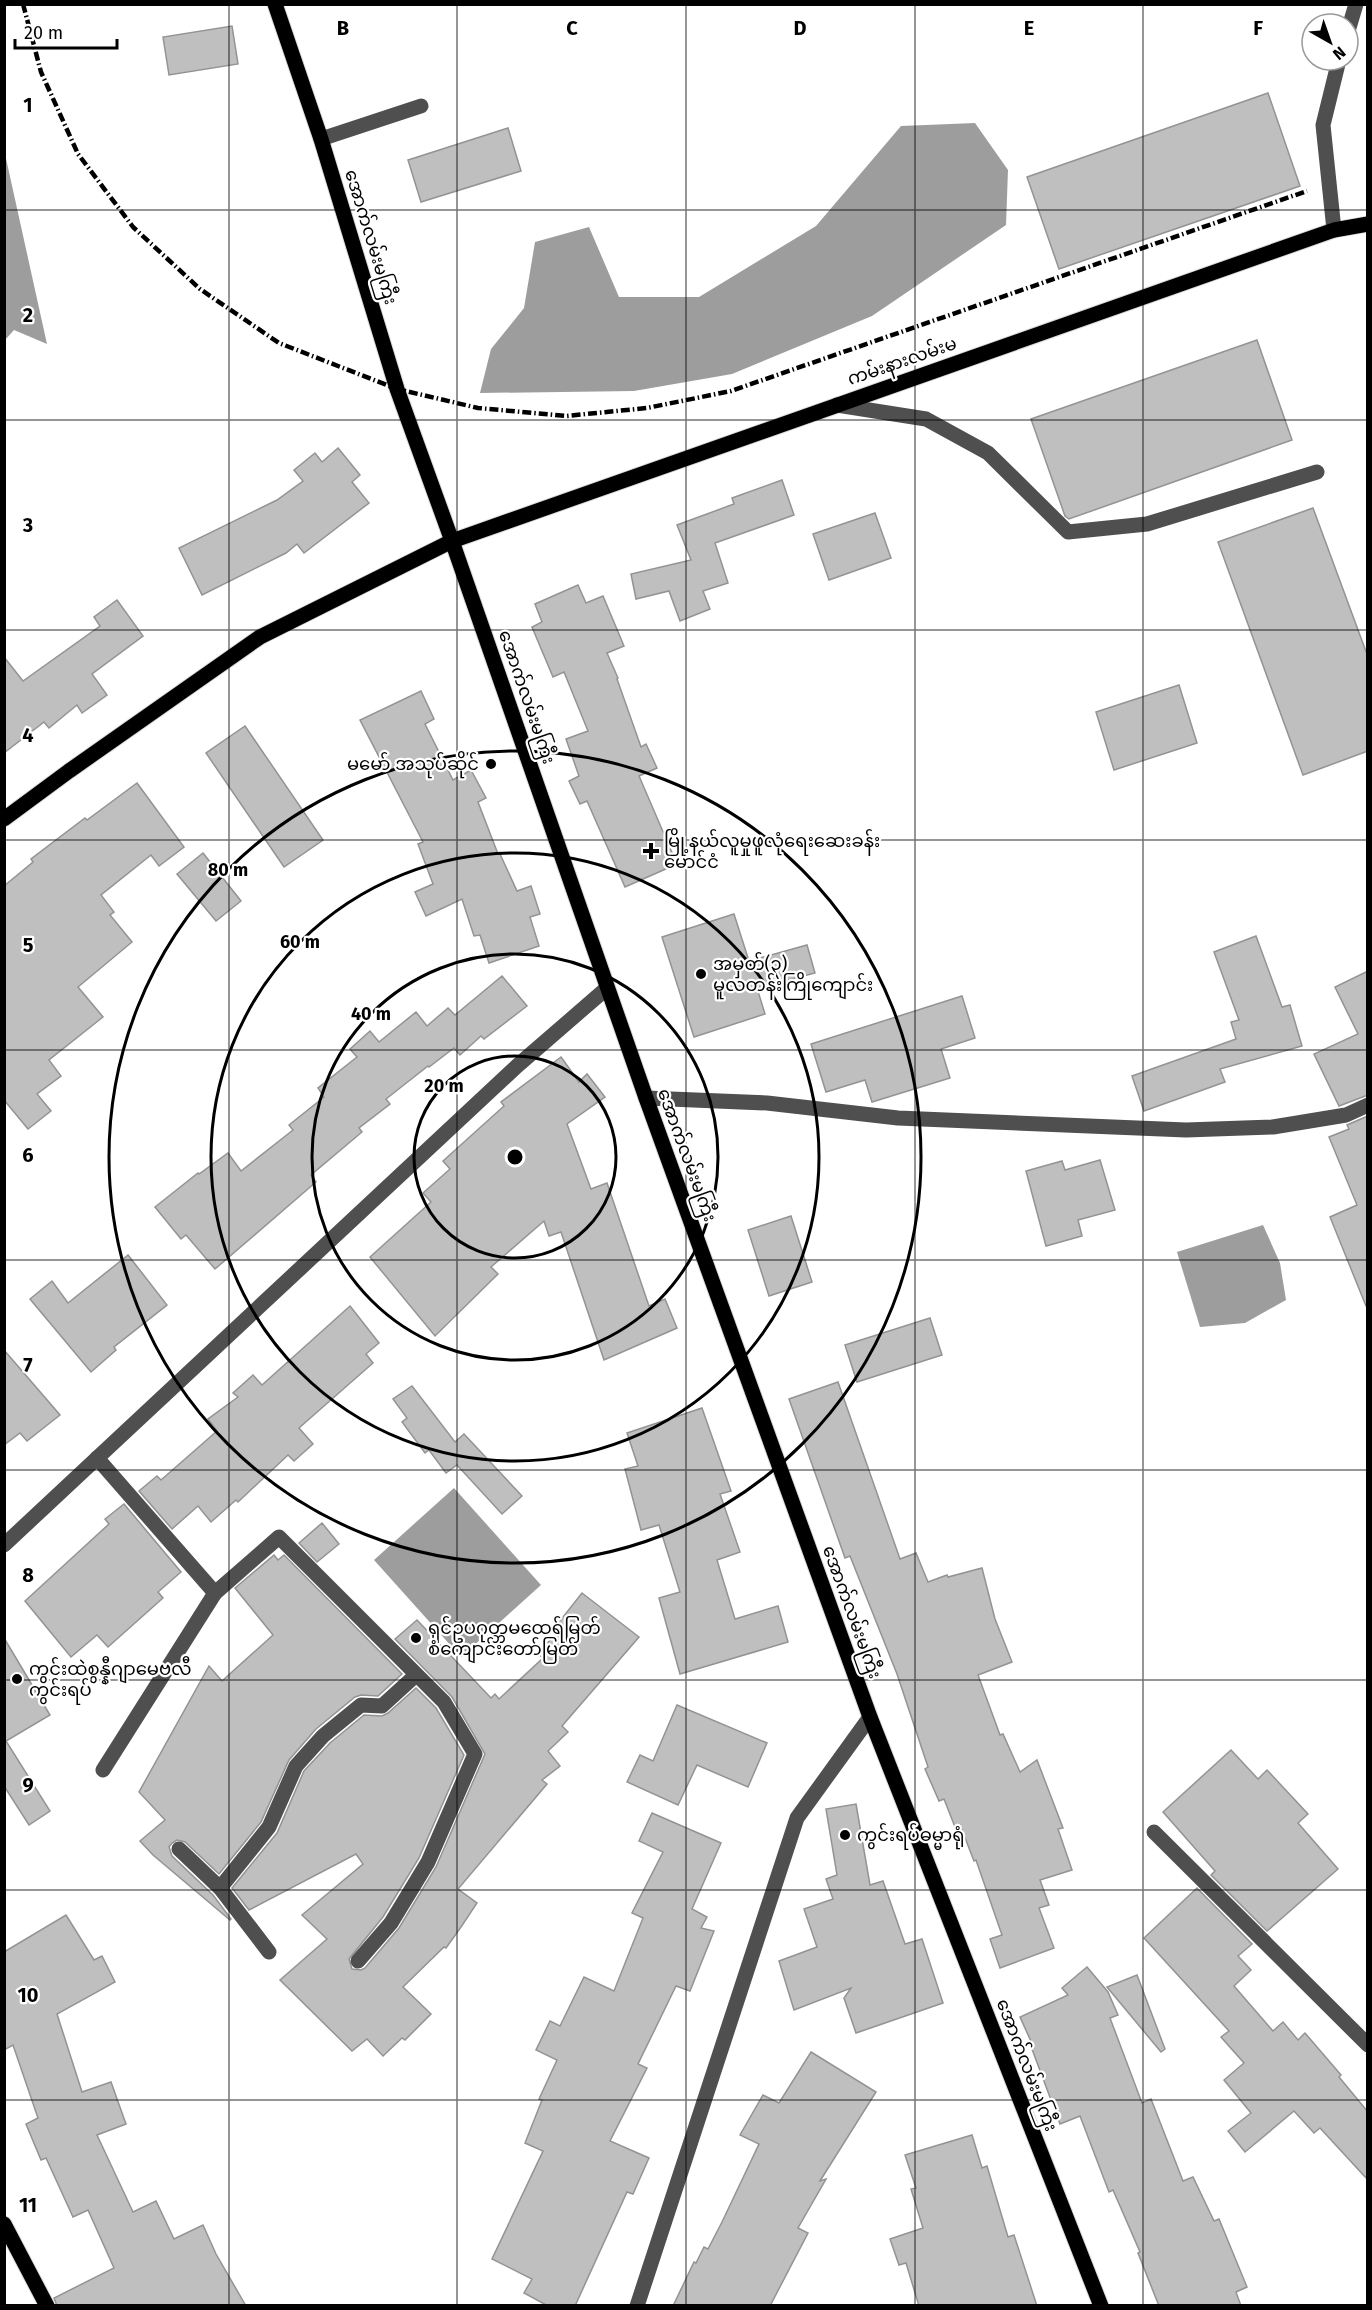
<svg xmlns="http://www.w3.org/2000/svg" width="1372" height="2310" font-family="'Fira Sans','Noto Sans Myanmar',sans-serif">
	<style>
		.water { fill: #9d9d9d }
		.building { fill: #bfbfbf; stroke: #939393; stroke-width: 1.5 }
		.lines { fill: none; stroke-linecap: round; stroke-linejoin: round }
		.major-casing { stroke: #dbdbdb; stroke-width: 17 }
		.minor { stroke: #4f4f4f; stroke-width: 15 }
		.major { stroke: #000; stroke-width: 15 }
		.rail { stroke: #000; stroke-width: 4.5; stroke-dasharray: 9 3 1.5 3; stroke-linecap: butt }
		.grid { fill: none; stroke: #000; stroke-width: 1.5; stroke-opacity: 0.55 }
		.ring { fill: none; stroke: #000; stroke-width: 3 }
		.poi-dot { fill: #000; stroke: #fff; stroke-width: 2 }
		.labels { text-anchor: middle; stroke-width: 4.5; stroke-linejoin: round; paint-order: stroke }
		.street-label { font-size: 18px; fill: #000; stroke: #fff }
		.poi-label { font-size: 18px; fill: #000; stroke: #fff; text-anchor: start }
		.grid-label { font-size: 20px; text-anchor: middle; font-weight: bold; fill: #000; stroke: #fff; stroke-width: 4.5; stroke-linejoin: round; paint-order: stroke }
		.centre { fill: #000; stroke: #fff; stroke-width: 3 }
		.ring-label { font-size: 18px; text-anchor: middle; font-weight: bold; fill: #000; stroke: #fff; stroke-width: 4.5; stroke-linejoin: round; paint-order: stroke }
	</style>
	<rect width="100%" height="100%" fill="#fff"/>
	<g class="water">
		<path d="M975,123L1008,170L1006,225L872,316L732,374L634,391L480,393L491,349L524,308L535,242L589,227L619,297H699L816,226L901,126Z"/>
		<path d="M5,153V154L47,344L14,330L5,340Z"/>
		<path d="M1263,1225L1280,1263L1286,1300L1245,1323L1200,1327L1177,1252Z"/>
		<path d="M454,1488L541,1585L461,1657L374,1560Z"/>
	</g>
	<g class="building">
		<path d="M232,26L238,64L169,75L163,37Z"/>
		<path d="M1268,93L1300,186L1059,269L1027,177Z"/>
		<path d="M508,128L521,171L421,202L408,160Z"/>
		<path d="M1257,340L1292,440L1069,519L1065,516L1031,419Z"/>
		<path d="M338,448L360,475L352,482L369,503L304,553L297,544L286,553L202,595L179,548L277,500L303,481L294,470L315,453L322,462Z"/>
		<path d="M782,480L794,515L715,543L728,583L703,591L710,609L680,621L669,591L636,599L631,574L691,560L677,525L734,504L732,498Z"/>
		<path d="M1313,508L1368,657V751L1303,775L1218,542Z"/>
		<path d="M875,513L891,558L829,580L813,534Z"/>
		<path d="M578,585L586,603L603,596L624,646L607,653L618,678L617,679L641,747L646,744L657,768L639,776L677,864L625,887L587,801L580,804L569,781L579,776L566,739L588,731L564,672L553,677L532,627L542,622L535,604Z"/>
		<path d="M117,600L143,636L92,674L107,695L82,713L77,705L49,728L44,722L4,753V657L23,681L100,626L94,617Z"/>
		<path d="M1179,685L1197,743L1114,770L1096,712Z"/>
		<path d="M421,691L434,719L425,724L453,780L471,770L486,798L478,802L498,854H500L517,891L531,886L540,914L530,917L539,946L489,963L480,935L474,936L462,899L426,916L415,892L433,884L418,844L423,842L360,720Z"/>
		<path d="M245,726L323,840L284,867L206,753Z"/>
		<path d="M137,783L184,847L159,866L151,855L101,895L114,912L110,915L132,942L78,987L103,1017L49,1060L61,1076L37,1094L51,1111L28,1129L4,1100V886L33,862L31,859L85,818L87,820Z"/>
		<path d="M203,853L241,901L216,921L177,874Z"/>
		<path d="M734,914L749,961L807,945L815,973L757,988L765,1014L694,1037L662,937Z"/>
		<path d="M1256,936L1282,1007L1290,1005L1302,1046L1220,1069L1225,1082L1144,1111L1132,1076L1236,1039L1231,1022L1239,1020L1214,952Z"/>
		<path d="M1368,971V1095L1339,1106L1314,1054L1358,1034L1335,987Z"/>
		<path d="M502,976L527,1006L484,1039L481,1036L460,1055L454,1048L429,1067L428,1066L386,1099L390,1104L359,1128L362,1132L311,1175L316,1182L215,1269L186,1235L181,1239L155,1207L198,1173L199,1174L228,1153L241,1171L293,1130L289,1125L324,1097L318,1088L357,1057L350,1049L370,1031L379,1042L416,1012L427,1026L448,1008L455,1015Z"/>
		<path d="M962,996L975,1038L941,1049L950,1078L872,1102L865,1080L826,1092L811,1044Z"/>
		<path d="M561,1057L579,1082L587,1074L605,1097L567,1124L591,1189L607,1183L649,1306L665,1299L677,1328L604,1360L561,1232L549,1236L544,1221L491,1267L498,1274L435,1336L370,1257L431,1202L423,1193L450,1169L443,1161L504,1106L501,1102Z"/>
		<path d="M1368,1116V1306H1366L1330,1217L1357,1205L1329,1137L1349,1129L1347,1125Z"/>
		<path d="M1100,1160L1115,1210L1078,1220L1082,1236L1046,1246L1026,1171L1062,1161L1065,1170Z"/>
		<path d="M791,1216L812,1282L769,1296L748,1230Z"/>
		<path d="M128,1255L167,1305L114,1347L116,1350L91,1372L30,1299L52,1281L68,1303Z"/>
		<path d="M350,1306L379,1343L366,1354L373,1363L299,1428L313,1444L294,1461L288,1455L238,1502L236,1500L211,1522L198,1506L172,1529L139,1491L157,1476L161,1480L217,1431L208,1419L238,1397L233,1393L253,1375L262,1385Z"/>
		<path d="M930,1318L942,1355L857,1382L845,1345Z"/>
		<path d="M4,1350L60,1415L27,1441L20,1433L4,1445Z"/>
		<path d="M838,1382L900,1559L916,1553L928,1582L947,1575L948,1577L982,1568L995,1619L1012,1662L978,1675L1000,1735L1003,1734L1020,1772L1037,1760L1063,1828L1058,1829L1072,1870L1040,1880L1049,1905L1039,1908L1054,1948L1000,1968L990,1939L1002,1935L976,1860L974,1861L960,1825L955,1827L944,1799L939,1801L925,1769L928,1767L897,1674L850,1556L845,1558L789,1399Z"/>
		<path d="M412,1386L455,1442L464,1434L522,1496L502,1514L457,1465L446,1473L429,1450L425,1453L402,1422L407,1418L393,1399Z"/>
		<path d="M702,1408L731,1491L720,1494L740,1552L717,1560L735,1619L778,1606L788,1642L680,1674L659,1598L680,1592L659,1525L641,1530L625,1469L638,1466L627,1433Z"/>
		<path d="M124,1504L181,1572L158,1592L163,1598L108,1647L97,1635L71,1657L25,1601L109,1524L105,1519Z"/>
		<path d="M322,1523L339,1544L317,1562L299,1543Z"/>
		<path d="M274,1555L278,1560L284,1555L402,1674L378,1696L361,1695L355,1697L316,1729L289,1760L261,1822L219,1874L185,1842L177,1840L172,1843L169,1847L172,1856L213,1895L231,1919L230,1920L153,1855L140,1841L165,1820L139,1792L209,1666L222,1681L273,1635L235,1588Z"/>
		<path d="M582,1593L639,1637L562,1726L568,1732L548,1751L560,1766L542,1780L547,1784L458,1889L477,1903L461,1927L446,1948L444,1947L403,1987L431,2014L405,2040L402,2038L383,2056L367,2039L352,2051L280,1980L327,1939L302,1915L363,1864L356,1854L249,1910L232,1888L277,1833L304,1771L330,1743L364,1715L382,1716L388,1713L416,1688L436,1708L464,1755L419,1858L383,1917L349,1959L352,1969L361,1970L365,1968L399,1928L436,1867L485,1754L452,1697L395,1639L417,1620L491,1698L495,1694L499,1699L543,1658L538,1654L563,1625L559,1622Z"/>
		<path d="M4,1638L50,1715L6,1741L50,1811L29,1825L4,1786Z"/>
		<path d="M677,1705L767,1743L748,1787L697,1765L678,1805L627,1782L640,1755L653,1761Z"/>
		<path d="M1231,1750L1258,1779L1267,1770L1308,1814L1298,1823L1338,1869L1267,1931L1211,1875L1215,1871L1163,1812Z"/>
		<path d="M856,1804L870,1885L883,1881L905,1944L922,1939L943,2003L856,2033L844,1998L851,1988L794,2010L779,1961L817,1947L804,1909L833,1899L826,1879L837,1875L826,1809Z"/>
		<path d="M652,1813L721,1843L692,1909L707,1917L701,1928L714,1931L690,1991L676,1986L638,2064L647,2068L610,2141L649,2158L633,2194L627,2192L575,2306H548L524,2293L532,2279L492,2259L543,2151L525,2143L542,2100L539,2099L557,2060L536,2050L550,2021L560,2026L584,1977L614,1991L643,1918L632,1913L663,1852L639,1841Z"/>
		<path d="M1197,1888L1252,1944L1238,1956L1251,1970L1234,1986L1273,2031L1283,2022L1298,2040L1305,2033L1341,2075L1339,2077L1368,2112V2180L1320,2128L1314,2133L1294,2111L1245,2152L1228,2131L1251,2113L1224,2080L1244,2063L1221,2037L1229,2031L1144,1938Z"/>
		<path d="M66,1915L94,1960L102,1956L115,1982L57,2014L82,2092L111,2082L126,2124L97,2135L133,2212L156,2201L174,2239L203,2225L216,2254L246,2306H57L54,2298L114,2268L88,2210L73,2217L46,2158L41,2160L26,2124L38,2118L13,2045L4,2050V1952Z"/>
		<path d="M1087,1967L1108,1992L1118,2015L1110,2018L1142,2103L1151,2099L1183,2181L1193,2177L1214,2221L1219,2219L1247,2287L1236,2292L1241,2306H1159L1138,2253L1140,2252L1113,2190L1109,2192L1080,2116L1060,2124L1032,2049L1034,2048L1020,2017L1068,1995L1062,1988Z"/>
		<path d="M1137,1975L1165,2049L1161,2052L1107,1987Z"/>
		<path d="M811,2052L876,2092L820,2181L826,2179L798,2228L808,2233L770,2306H673L694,2262L696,2263L704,2247L708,2249L722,2222L759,2144L740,2135L763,2095L779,2103Z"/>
		<path d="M972,2135L982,2168L987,2166L1008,2237L1014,2235L1037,2306H919L906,2263L899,2265L890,2239L923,2228L911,2189L916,2188L905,2155Z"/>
	</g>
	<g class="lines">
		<defs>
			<g id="major">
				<path d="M275,4L321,139L397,389L452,541L646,1098L870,1717L1101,2306"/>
				<path d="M4,819L69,771L260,637L452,541L1334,230L1368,224"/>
				<path d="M4,2224L47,2306"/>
			</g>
		</defs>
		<use href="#major" class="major-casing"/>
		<g class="minor">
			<path d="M1348,31L1356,4"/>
			<path d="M321,139L421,106"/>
			<path d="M1334,230L1323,125L1339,60"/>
			<path d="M837,405L926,419L988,453L1068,532L1147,524L1317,472"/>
			<path d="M646,1098L767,1103L898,1118L1186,1130L1273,1127L1346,1115L1368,1105"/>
			<path d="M97,1458L215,1593L279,1537L444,1702L475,1754L428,1862L391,1923L358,1961"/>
			<path d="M4,1545L517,1066L607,988"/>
			<path d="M103,1770L215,1593"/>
			<path d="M1154,1832L1368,2045"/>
			<path d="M179,1849L220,1888L269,1952"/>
			<path d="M220,1888L269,1827L296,1766L323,1736L361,1705L382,1706L416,1675"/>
			<path d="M637,2306L797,1818L870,1717"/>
		</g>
		<use href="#major" class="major"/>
		<path class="rail" d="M23,4L41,72L78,154L133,227L200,289L279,343L397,389L478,408L566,416L647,408L731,391L1307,191"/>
	</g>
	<path class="grid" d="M229,4V2306M457,4V2306M686,4V2306M915,4V2306M1143,4V2306M4,210H1368M4,420H1368M4,630H1368M4,840H1368M4,1050H1368M4,1260H1368M4,1470H1368M4,1680H1368M4,1890H1368M4,2100H1368"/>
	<g class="ring">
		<circle cx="515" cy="1157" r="101"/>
		<circle cx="515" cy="1157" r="203"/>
		<circle cx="515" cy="1157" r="304"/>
		<circle cx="515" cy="1157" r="406"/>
	</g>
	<g class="poi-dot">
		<circle cx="491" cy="764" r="6"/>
		<path d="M648 842h6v6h6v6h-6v6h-6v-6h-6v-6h6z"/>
		<circle cx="701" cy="974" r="6"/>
		<circle cx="416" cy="1638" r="6"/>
		<circle cx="17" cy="1679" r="6"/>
		<circle cx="845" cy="1835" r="6"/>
	</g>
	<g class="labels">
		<g class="street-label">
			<text transform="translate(371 237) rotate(73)" y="6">အောက်လမ်းမကြီး</text>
			<text transform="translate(902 361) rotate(-19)" y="6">ကမ်းနားလမ်းမ</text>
			<text transform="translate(527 697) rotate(71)" y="6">အောက်လမ်းမကြီး</text>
			<text transform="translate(687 1155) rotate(70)" y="6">အောက်လမ်းမကြီး</text>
			<text transform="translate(852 1612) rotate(70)" y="6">အောက်လမ်းမကြီး</text>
			<text transform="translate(1027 2065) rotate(69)" y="6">အောက်လမ်းမကြီး</text>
		</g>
		<g class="poi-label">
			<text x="479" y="770" text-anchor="end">မမော် အသုပ်ဆိုင်</text>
			<text x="664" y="847">မြို့နယ်လူမှုဖူလုံရေးဆေးခန်း<tspan x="664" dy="21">မောင်ငံ</tspan></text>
			<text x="713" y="970">အမှတ်(၃)<tspan x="713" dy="21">မူလတန်းကြိုကျောင်း</tspan></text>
			<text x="428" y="1634">ရှင်ဥပဂုတ္တမထေရ်မြတ်<tspan x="428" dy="21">စံကျောင်းတော်မြတ်</tspan></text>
			<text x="29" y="1675">ကွင်းထဲစွန္နီဂျာမေဗလီ<tspan x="29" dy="21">ကွင်းရပ်</tspan></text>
			<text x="857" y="1841">ကွင်းရပ်ဓမ္မာရုံ</text>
		</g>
	</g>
	<g class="grid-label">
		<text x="343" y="35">B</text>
		<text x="572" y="35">C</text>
		<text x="800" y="35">D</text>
		<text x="1029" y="35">E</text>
		<text x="1258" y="35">F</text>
		<text x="28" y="112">1</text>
		<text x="28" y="322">2</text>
		<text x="28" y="532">3</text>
		<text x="28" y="742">4</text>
		<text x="28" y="952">5</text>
		<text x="28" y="1162">6</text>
		<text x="28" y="1372">7</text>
		<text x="28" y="1582">8</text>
		<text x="28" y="1792">9</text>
		<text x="28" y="2002">10</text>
		<text x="28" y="2212">11</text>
	</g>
	<circle cx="515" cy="1157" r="9" class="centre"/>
	<g class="ring-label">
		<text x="228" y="876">80 m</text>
		<text x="300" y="948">60 m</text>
		<text x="371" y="1020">40 m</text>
		<text x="444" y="1092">20 m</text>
	</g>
	<rect width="1372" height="2310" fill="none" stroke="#000000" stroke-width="12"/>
	<g transform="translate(1330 42) rotate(140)"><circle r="28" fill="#ffffff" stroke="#999999" stroke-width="1.5"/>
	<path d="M0-4.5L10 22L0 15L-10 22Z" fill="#000000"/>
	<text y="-9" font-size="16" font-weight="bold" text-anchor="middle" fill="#000000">N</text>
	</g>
	<path d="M15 39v9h102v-9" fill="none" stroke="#000000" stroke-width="3"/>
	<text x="24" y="39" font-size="18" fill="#000000" stroke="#ffffff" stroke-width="4.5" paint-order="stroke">20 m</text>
</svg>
